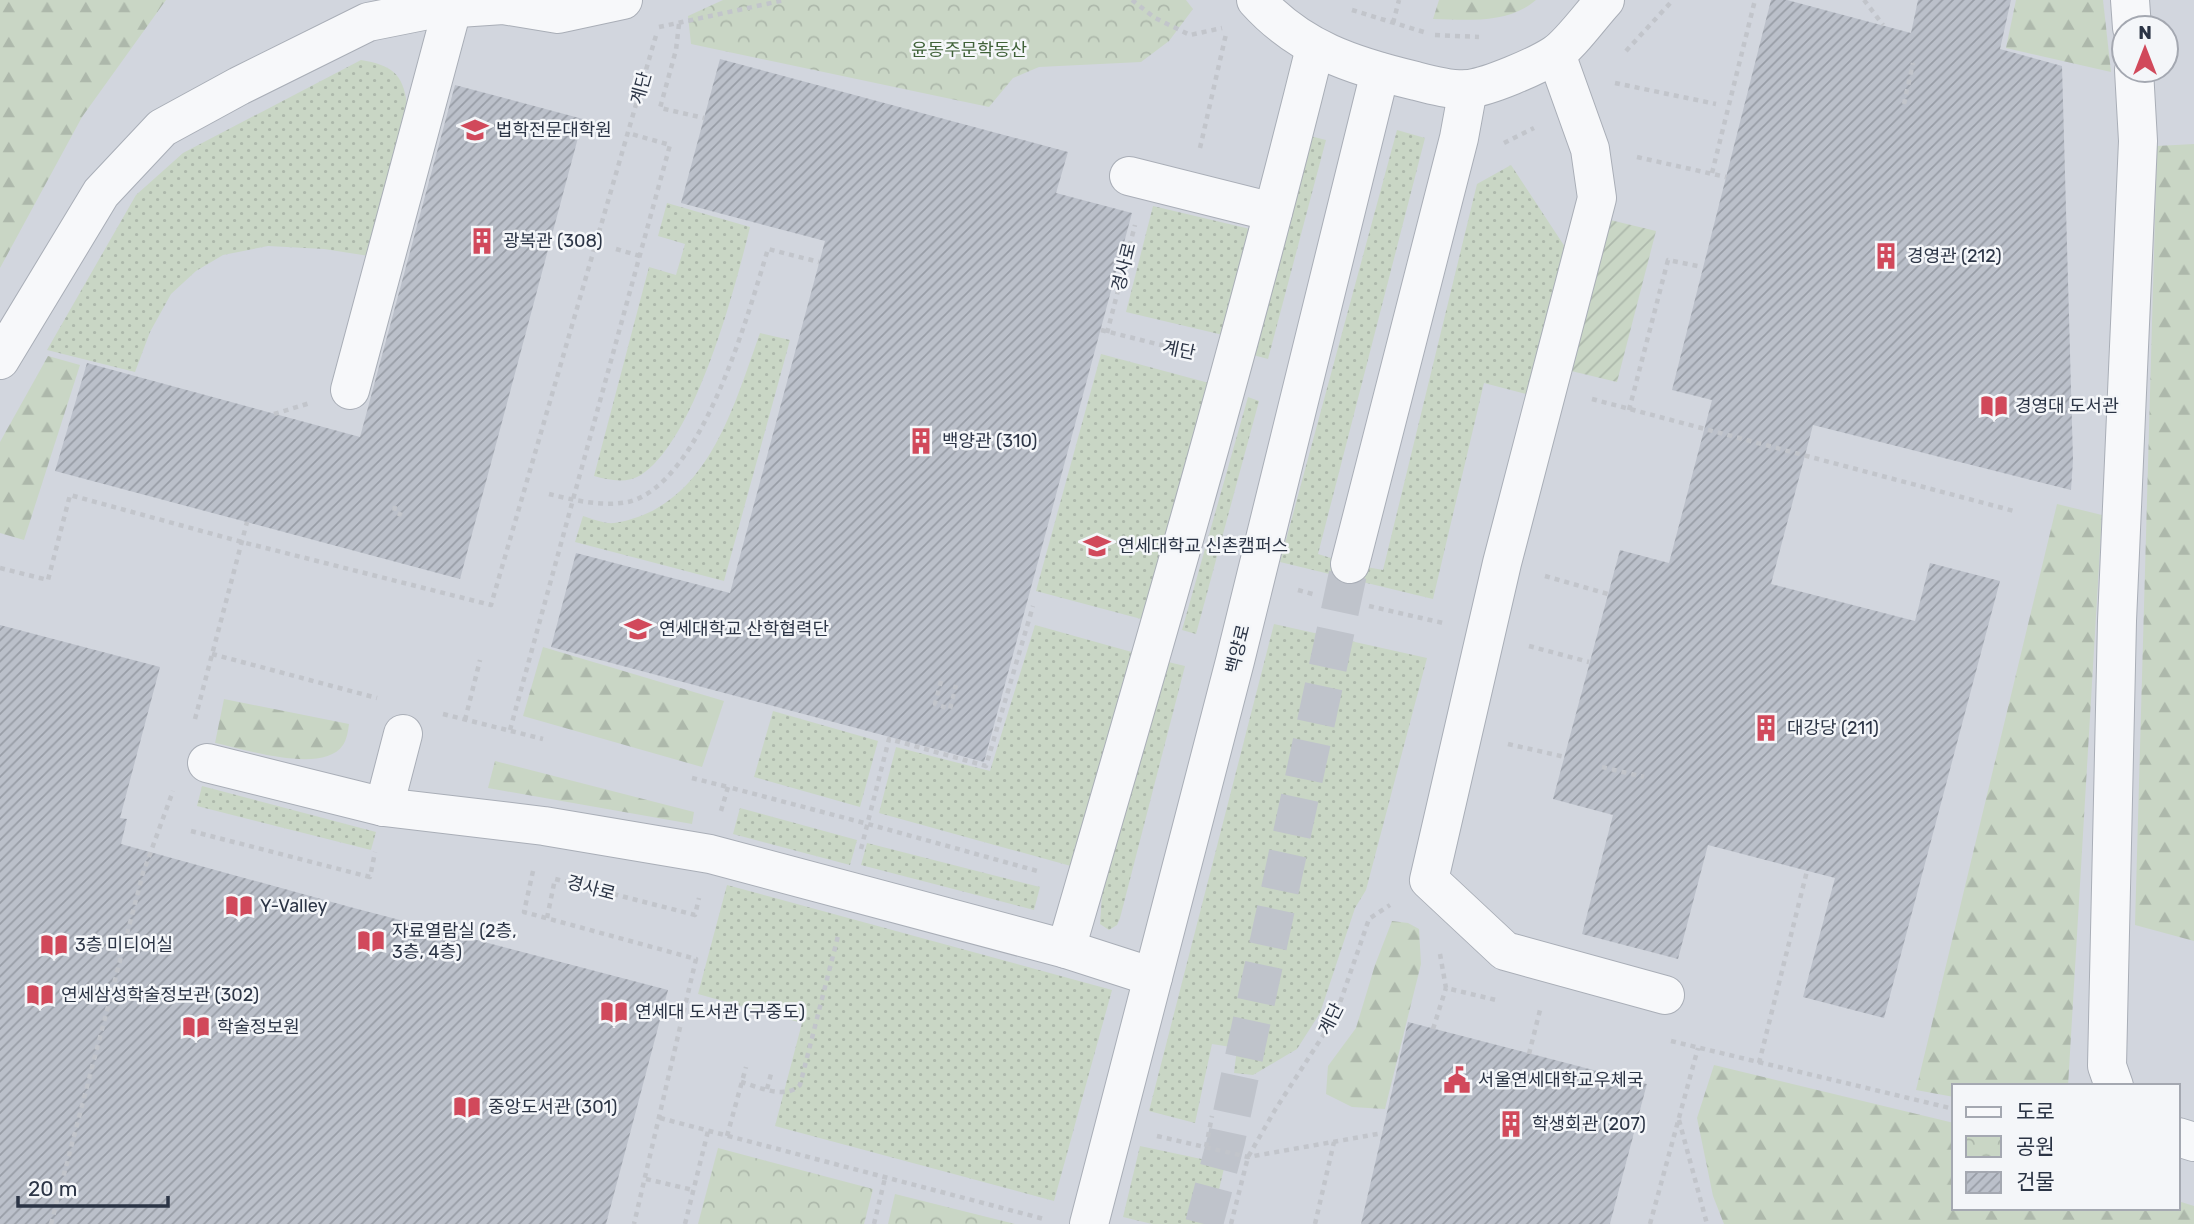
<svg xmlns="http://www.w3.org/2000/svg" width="2194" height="1224" font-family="Rubik,'Noto Sans KR',sans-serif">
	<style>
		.built { fill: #d2d6de; fill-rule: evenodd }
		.grass { fill: url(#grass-dots) }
		.forest { fill: url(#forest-firs) }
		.park { fill: url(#park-crowns) }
		.garden { fill: url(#garden-furrows) }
		.building { fill: url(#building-hatch) }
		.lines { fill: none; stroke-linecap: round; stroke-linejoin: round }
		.minor-tunnel { stroke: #bfc3cb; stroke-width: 38; stroke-dasharray: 38 19; stroke-linecap: butt }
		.minor-casing { stroke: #a9aeb7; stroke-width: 40 }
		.path { stroke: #c2c5cb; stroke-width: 4.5; stroke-dasharray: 5 5; stroke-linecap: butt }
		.minor { stroke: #f7f8fa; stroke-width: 38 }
		.labels { text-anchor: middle; stroke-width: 5; stroke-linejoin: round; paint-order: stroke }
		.park-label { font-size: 18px; fill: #3f6138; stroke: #f4f6f9 }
		.street-label { font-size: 18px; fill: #2b3445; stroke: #f4f6f9 }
		.poi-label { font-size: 18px; fill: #2b3445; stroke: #f4f6f9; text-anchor: start }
	</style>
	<defs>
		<pattern id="grass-dots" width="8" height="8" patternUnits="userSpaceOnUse" patternTransform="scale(1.75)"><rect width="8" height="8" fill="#c9d6c5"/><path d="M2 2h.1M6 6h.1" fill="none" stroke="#adb8ab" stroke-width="1.8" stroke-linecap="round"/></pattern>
		<pattern id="forest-firs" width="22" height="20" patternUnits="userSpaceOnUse" patternTransform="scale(1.75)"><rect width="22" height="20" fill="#c9d6c5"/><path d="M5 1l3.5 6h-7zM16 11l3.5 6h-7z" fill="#adb8ab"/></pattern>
		<pattern id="park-crowns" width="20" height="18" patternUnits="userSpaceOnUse" patternTransform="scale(1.75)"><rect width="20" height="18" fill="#c9d6c5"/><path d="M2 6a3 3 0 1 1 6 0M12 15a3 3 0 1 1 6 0" fill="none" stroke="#adb8ab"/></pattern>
		<pattern id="garden-furrows" width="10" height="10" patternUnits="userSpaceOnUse" patternTransform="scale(1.75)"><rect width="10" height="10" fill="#c9d6c5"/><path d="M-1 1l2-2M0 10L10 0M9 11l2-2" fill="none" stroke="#adb8ab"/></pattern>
		<pattern id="building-hatch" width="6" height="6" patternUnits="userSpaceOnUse" patternTransform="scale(1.75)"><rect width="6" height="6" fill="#bbc0ca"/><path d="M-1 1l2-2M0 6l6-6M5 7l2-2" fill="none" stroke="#989da6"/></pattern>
	</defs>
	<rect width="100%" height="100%" fill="#e4e7ec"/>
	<path class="built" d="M0,0H2194V1224H1610L1647,1084L1529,1054L1361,1224H0ZM2124,28H2166V70H2124ZM1954,1086H2178V1208H1954Z"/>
	<g class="grass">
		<path d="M361,60C391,65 403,73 407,104L369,256L324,249L268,246L223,255L196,271L171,294L150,332L135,372L47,350L136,195L183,153Z"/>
		<path d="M1397,130L1425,138L1318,554L1350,564L1383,570L1477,184L1511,165L1567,250L1530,395L1484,383L1433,599L1280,562Z"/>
		<path d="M1310,136L1326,140L1268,359L1253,355Z"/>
		<path d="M667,203L750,227C735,289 695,440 641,475C626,484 609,480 594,476L649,267L676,275L685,244L658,236Z"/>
		<path d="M1153,206L1250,229L1223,335L1126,312Z"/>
		<path d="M760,333L790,340L724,581L575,542L583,516C592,519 605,524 614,523C707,509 733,408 760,333Z"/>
		<path d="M1101,354L1209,383L1145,620L1036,591Z"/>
		<path d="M1248,397L1259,401L1196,634L1182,630Z"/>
		<path d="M1274,624L1427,658L1366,890L1355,908L1320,1013L1297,1049L1253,1075L1234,1073L1237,1048L1212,1044L1195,1123L1149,1111Z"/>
		<path d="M1035,625L1139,654L1078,868L879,813L896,747L990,771Z"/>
		<path d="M1164,661L1185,666L1120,918L1117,925L1109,930L1100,924L1102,894Z"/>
		<path d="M773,711L878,741L860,807L754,777Z"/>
		<path d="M202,786L376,832L371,850L197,806Z"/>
		<path d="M740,808L857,840L850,865L733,834Z"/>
		<path d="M867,843L1040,887L1034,910L861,865Z"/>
		<path d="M727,885L1112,990L1054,1201L775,1126L802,1023L698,994Z"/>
		<path d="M1140,1146L1225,1164L1211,1224H1152L1123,1217Z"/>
	</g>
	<g class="forest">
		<path d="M0,0H166L82,117L0,268Z"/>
		<path d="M1439,0H1536C1508,24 1467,20 1433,19Z"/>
		<path d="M2016,0H2103L2111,72L2006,48Z"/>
		<path d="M2194,144V941L2135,925L2157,146Z"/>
		<path d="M48,356L80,365L24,540L0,533V442Z"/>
		<path d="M2057,504L2102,515L2068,1086H1954V1097L1916,1090Z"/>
		<path d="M543,647L724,701L702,767L523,716Z"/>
		<path d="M224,699L349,724C348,731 347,739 343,745C323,775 244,749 215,743Z"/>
		<path d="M495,761L694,812L692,824L488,788Z"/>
		<path d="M1392,921L1408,923L1419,929L1421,964L1385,1109L1352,1107L1326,1094L1328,1066L1356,1028L1375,965Z"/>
		<path d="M1714,1065L1954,1123V1208H2178V1201L2194,1206V1224H1724L1713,1196L1697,1118Z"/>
	</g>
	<g class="park">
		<path d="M723,0H1186L1193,9L1169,41L1141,62L1039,67L1013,78L989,107L691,44L688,16Z"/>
		<path d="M718,1148L873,1189L864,1224H698Z"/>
		<path d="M895,1194L1015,1224H888Z"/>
	</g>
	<path class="garden" d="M1606,219L1656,231L1617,382L1567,370Z"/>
	<g class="building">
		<path d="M1771,0H1787L1911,33L1918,0H2011L2000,49L2062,66L2073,460L2071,490L1813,425L1771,584L1915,621L1930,563L2000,581L1884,1018L1803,997L1835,878L1708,845L1678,959L1582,934L1613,815L1553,799L1620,550L1669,563L1712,400L1672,390Z"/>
		<path d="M720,59L1068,152L1056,193L1132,213L984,762L551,647L576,553L730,593L825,241L681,203Z"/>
		<path d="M455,85L583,119L460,579L55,471L87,363L360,437Z"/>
		<path d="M0,625L160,667L120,818L127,819L121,844L350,907L668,990L606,1224H0Z"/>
		<path d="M1408,1022L1647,1084L1610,1224H1361Z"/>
	</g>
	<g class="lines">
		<path class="minor-tunnel" d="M1204,1224L1226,1141L1350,564"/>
		<defs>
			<g id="minor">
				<path d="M1256,0C1300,49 1353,66 1416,81C1431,85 1453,91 1469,89C1490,86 1535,67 1554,55C1569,46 1591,15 1605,0"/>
				<path d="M2130,0L2132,28"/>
				<path d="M1556,54L1590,149L1597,198L1502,563L1429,880L1505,951L1665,995"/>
				<path d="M1129,176L1273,212"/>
				<path d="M0,360L101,193L162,128L239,86L368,22L428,10L503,5L558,14L623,0"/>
				<path d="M350,390L452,9"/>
				<path d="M1350,564L1459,138L1468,89"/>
				<path d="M207,763L384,807L544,826L710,854L1066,949L1153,977"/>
				<path d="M384,807L403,734"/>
				<path d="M1066,949C1153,650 1240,351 1315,48"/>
				<path d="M2114,1086L2107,1066L2117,621L2138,141L2134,70"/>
				<path d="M2178,1137L2194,1142"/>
				<path d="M1089,1224L1235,661L1380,72"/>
			</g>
		</defs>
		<use href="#minor" class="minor-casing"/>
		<g class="path">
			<path d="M1132,0L1155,18L1190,35L1222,28"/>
			<path d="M1864,0L1883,25"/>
			<path d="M1352,10L1427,33"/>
			<path d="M1393,23L1399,0"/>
			<path d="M679,24L676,50L660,108L704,118"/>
			<path d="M659,27L785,0"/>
			<path d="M1435,35L1479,37"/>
			<path d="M1626,51L1673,0"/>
			<path d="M1615,83L1716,104"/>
			<path d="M1904,104L1913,63"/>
			<path d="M1504,143L1534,128"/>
			<path d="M1200,148L1226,34"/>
			<path d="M1637,157L1726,177"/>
			<path d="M1712,173L1755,0"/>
			<path d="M616,249L640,256"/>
			<path d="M1101,330L1189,352"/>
			<path d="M1107,333L1135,225"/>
			<path d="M1592,399L2014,511"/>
			<path d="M1629,410L1668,260L1702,267"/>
			<path d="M274,414L310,403"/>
			<path d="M549,494C573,500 602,507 628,502C702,484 748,314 768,249L819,262"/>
			<path d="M395,506L394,512L402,515"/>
			<path d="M0,568L48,580L70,495L242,542L491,605L657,32"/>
			<path d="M1545,576L1608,594"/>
			<path d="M1298,590L1316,595"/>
			<path d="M1369,606L1443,623"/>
			<path d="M1529,646L1589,662"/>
			<path d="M212,654L377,698"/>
			<path d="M941,681L935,704L950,709L956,685"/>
			<path d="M443,714L543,739"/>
			<path d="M195,719L247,522"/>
			<path d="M465,720L480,660"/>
			<path d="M510,730L670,145L628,133"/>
			<path d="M1508,744L1565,757"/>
			<path d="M1602,767L1644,777"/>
			<path d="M692,778L728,787"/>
			<path d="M721,811L728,787L868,824L1041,872"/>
			<path d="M191,831L370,877L375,852"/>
			<path d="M861,849L889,739L986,766L1033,606"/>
			<path d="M533,871L524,912L696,959L634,1224"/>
			<path d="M547,918L555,879L695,915L699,898"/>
			<path d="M1440,954L1446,988L1496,1000"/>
			<path d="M1433,1029L1446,988"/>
			<path d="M1671,1041L1954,1109"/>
			<path d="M1529,1054L1540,1010"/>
			<path d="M1759,1063L1807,871"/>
			<path d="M741,1082C759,1087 785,1100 800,1085L838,936"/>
			<path d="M767,1089L771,1074"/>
			<path d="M660,1118L1044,1219"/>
			<path d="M1679,1120L1707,1224"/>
			<path d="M727,1136L746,1067"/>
			<path d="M1157,1136L1248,1157L1383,1133"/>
			<path d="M1206,1147L1212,1116"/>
			<path d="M646,1179L693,1190"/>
			<path d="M51,1224L143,873L173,791"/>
			<path d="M685,1224L708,1131"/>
			<path d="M874,1224L885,1178"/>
			<path d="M1231,1224L1248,1157L1275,1110L1335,1017L1369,919L1390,905"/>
			<path d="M1315,1224L1334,1142"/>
			<path d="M1650,1224L1698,1048"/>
		</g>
		<use href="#minor" class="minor"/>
	</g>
	<defs>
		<symbol id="university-bare" viewBox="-9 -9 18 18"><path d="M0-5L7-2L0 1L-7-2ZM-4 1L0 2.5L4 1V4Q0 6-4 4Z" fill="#d1495b" stroke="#f4f6f9" stroke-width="2.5" paint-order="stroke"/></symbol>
		<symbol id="building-bare" viewBox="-9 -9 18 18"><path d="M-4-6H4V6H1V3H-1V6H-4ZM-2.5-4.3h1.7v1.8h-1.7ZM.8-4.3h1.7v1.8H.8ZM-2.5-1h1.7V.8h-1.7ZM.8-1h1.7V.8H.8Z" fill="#d1495b" stroke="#f4f6f9" stroke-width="2.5" paint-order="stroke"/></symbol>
		<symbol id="library-bare" viewBox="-9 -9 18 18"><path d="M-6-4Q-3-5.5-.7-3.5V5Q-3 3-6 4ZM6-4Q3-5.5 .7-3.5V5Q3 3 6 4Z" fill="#d1495b" stroke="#f4f6f9" stroke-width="2.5" paint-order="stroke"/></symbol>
		<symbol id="civic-bare" viewBox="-9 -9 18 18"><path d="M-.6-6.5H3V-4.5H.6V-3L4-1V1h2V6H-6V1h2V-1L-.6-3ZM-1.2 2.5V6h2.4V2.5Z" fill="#d1495b" stroke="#f4f6f9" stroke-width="2.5" paint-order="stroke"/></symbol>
	</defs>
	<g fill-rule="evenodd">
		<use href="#university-bare" x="456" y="111" width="38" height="38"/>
		<use href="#building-bare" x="463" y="222" width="38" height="38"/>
		<use href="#building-bare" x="1867" y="237" width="38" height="38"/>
		<use href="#library-bare" x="1975" y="387" width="38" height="38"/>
		<use href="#building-bare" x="902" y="422" width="38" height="38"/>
		<use href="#university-bare" x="1078" y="527" width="38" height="38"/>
		<use href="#university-bare" x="619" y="610" width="38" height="38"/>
		<use href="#building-bare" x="1747" y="709" width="38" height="38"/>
		<use href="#library-bare" x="220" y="887" width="38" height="38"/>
		<use href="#library-bare" x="352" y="922" width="38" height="38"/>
		<use href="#library-bare" x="35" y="926" width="38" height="38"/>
		<use href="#library-bare" x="21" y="976" width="38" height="38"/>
		<use href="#library-bare" x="595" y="993" width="38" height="38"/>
		<use href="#library-bare" x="177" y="1008" width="38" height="38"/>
		<use href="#civic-bare" x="1438" y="1061" width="38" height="38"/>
		<use href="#library-bare" x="448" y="1088" width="38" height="38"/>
		<use href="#building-bare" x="1492" y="1105" width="38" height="38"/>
	</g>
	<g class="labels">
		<g class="park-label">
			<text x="969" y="56">윤동주문학동산</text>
		</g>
		<g class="street-label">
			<text transform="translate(641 88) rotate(-74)" y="6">계단</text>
			<text transform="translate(1124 267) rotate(-76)" y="6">경사로</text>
			<text transform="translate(1179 350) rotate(12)" y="6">계단</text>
			<text transform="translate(1238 649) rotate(-76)" y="6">백양로</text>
			<text transform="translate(591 888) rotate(15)" y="6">경사로</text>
			<text transform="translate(1331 1019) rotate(-63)" y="6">계단</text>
		</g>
		<g class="poi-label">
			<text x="496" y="136">법학전문대학원</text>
			<text x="503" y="247">광복관 (308)</text>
			<text x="1907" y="262">경영관 (212)</text>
			<text x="2015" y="412">경영대 도서관</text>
			<text x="942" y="447">백양관 (310)</text>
			<text x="1118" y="552">연세대학교 신촌캠퍼스</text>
			<text x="659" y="635">연세대학교 산학협력단</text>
			<text x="1787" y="734">대강당 (211)</text>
			<text x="260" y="912">Y-Valley</text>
			<text x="392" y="937">자료열람실 (2층,<tspan x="392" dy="21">3층, 4층)</tspan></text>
			<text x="75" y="951">3층 미디어실</text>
			<text x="61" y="1001">연세삼성학술정보관 (302)</text>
			<text x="635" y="1018">연세대 도서관 (구중도)</text>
			<text x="217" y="1033">학술정보원</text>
			<text x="1478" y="1086">서울연세대학교우체국</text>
			<text x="488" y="1113">중앙도서관 (301)</text>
			<text x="1532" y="1130">학생회관 (207)</text>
		</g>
	</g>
	<rect x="1952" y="1084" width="228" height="126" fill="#f4f6f9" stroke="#a4a8b1" stroke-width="2"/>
	<rect x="1966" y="1107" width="35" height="10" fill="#f7f8fa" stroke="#a4a8b1" stroke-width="2"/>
	<text x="2016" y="1119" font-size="21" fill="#2b3445">도로</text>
	<rect x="1966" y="1136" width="35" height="21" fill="url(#park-crowns)" stroke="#a4a8b1" stroke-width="2"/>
	<text x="2016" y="1154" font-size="21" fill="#2b3445">공원</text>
	<rect x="1966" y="1172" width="35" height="21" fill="url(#building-hatch)" stroke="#a4a8b1" stroke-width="2"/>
	<text x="2016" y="1189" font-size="21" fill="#2b3445">건물</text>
	<g transform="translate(2145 49)"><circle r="33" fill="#f4f6f9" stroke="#a4a8b1" stroke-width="2"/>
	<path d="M0-5L12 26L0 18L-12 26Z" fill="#d1495b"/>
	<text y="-10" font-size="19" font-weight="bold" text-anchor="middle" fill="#2b3445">N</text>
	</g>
	<path d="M18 1196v10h150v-10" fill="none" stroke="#2b3445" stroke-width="3.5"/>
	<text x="28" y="1196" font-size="21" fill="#2b3445" stroke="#f4f6f9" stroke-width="5" paint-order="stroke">20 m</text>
</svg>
